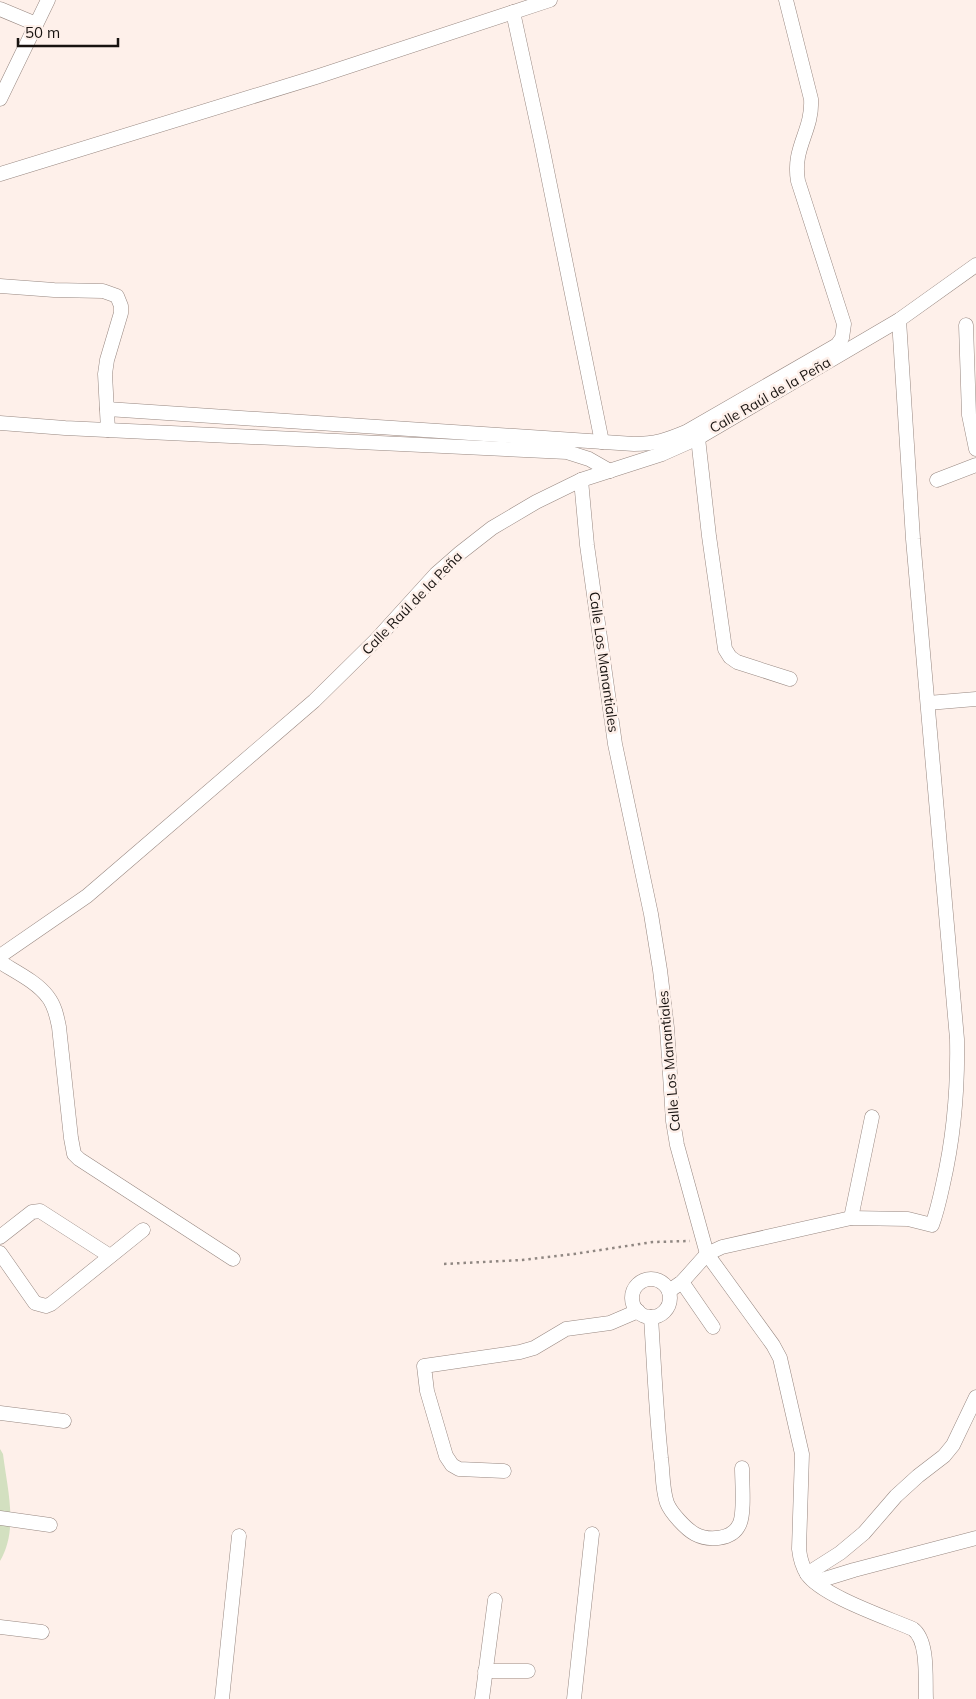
<svg xmlns="http://www.w3.org/2000/svg" width="976" height="1699" font-family="Mulish,sans-serif">
	<style>
		.park { fill: #d3e0c0 }
		.lines { fill: none; stroke-linecap: round; stroke-linejoin: round }
		.minor-casing { stroke: #978780; stroke-width: 15 }
		.path { stroke: #908782; stroke-width: 2.5; stroke-dasharray: 2.5 4; stroke-linecap: butt }
		.minor { stroke: #fff; stroke-width: 14 }
		.labels { text-anchor: middle; stroke-width: 5; stroke-linejoin: round; paint-order: stroke }
		.street-label { font-size: 14px; fill: #181310; stroke: #fef0ea }
	</style>
	<rect width="100%" height="100%" fill="#fef0ea"/>
	<path class="park" d="M0,1449L3,1454C7,1488 19,1529 0,1561Z"/>
	<g class="lines">
		<defs>
			<g id="minor">
				<path d="M0,9L36,24"/>
				<path d="M513,12L541,141L602,442"/>
				<path d="M0,99L48,0"/>
				<path d="M0,174L316,77L550,0"/>
				<path d="M0,286L54,290L103,291L117,296L121,306V313L107,360L105,374L108,430"/>
				<path d="M966,325L969,415L976,449"/>
				<path d="M107,409L634,444C655,444 667,440 686,432L837,345L842,338L844,324L798,181C792,147 813,131 811,99L786,0"/>
				<path d="M0,423L65,428L567,452L589,459L610,471"/>
				<path d="M698,438L709,536L725,649L730,657L737,662L790,679"/>
				<path d="M581,480L587,545L615,744L651,914L660,970L667,1028L673,1121L677,1145L707,1254L773,1345L780,1358L802,1454L799,1549C800,1558 802,1566 807,1574C822,1596 888,1618 913,1629C929,1641 925,1680 926,1699"/>
				<path d="M937,480L976,465"/>
				<path d="M928,703L976,699"/>
				<path d="M0,956L87,896L314,701L376,640L436,574L460,553L492,528L536,502L581,480L662,454L698,438L899,320L976,265"/>
				<path d="M0,962C16,972 37,982 48,997C55,1006 57,1017 59,1027L71,1138L74,1154L79,1159L233,1259"/>
				<path d="M851,1218L872,1117"/>
				<path d="M0,1237L32,1212L40,1211L110,1256"/>
				<path d="M0,1253L35,1303L46,1306L51,1304L143,1230"/>
				<circle cx="651" cy="1298" r="19"/>
				<path d="M682,1282L713,1327"/>
				<path d="M669,1291L682,1282L707,1254L722,1247L851,1218L908,1219L932,1225C937,1212 940,1198 943,1184C954,1136 958,1088 957,1039L913,539L899,320"/>
				<path d="M651,1317C654,1364 656,1411 661,1458C663,1472 662,1489 667,1503C671,1513 686,1529 695,1534C708,1541 732,1540 739,1525C745,1515 742,1481 742,1468"/>
				<path d="M0,1413L64,1421"/>
				<path d="M504,1471L459,1469L452,1465L446,1456L427,1391L424,1366L520,1352L534,1348L566,1329L610,1323L638,1311"/>
				<path d="M0,1518L50,1525"/>
				<path d="M807,1574L840,1553L864,1533L896,1496L918,1476L944,1456L953,1445L976,1397"/>
				<path d="M815,1582L854,1570L976,1538"/>
				<path d="M0,1627L42,1632"/>
				<path d="M485,1671H528"/>
				<path d="M222,1699L239,1536"/>
				<path d="M482,1699L495,1600"/>
				<path d="M574,1699L592,1534"/>
			</g>
		</defs>
		<use href="#minor" class="minor-casing"/>
		<path class="path" d="M444,1264L522,1260L574,1254L653,1242L690,1241"/>
		<use href="#minor" class="minor"/>
	</g>
	<g class="labels">
		<g class="street-label">
			<text transform="translate(770 395) rotate(-30)" y="5">Calle Raúl de la Peña</text>
			<text transform="translate(412 603) rotate(-46)" y="5">Calle Raúl de la Peña</text>
			<text transform="translate(604 662) rotate(82)" y="5">Calle Los Manantiales</text>
			<text transform="translate(669 1061) rotate(-95)" y="5">Calle Los Manantiales</text>
		</g>
	</g>
	<path d="M18 38v8h100v-8" fill="none" stroke="#181310" stroke-width="2.5"/>
	<text x="25" y="38" font-size="15" fill="#181310" stroke="#fef0ea" stroke-width="4" paint-order="stroke">50 m</text>
</svg>
